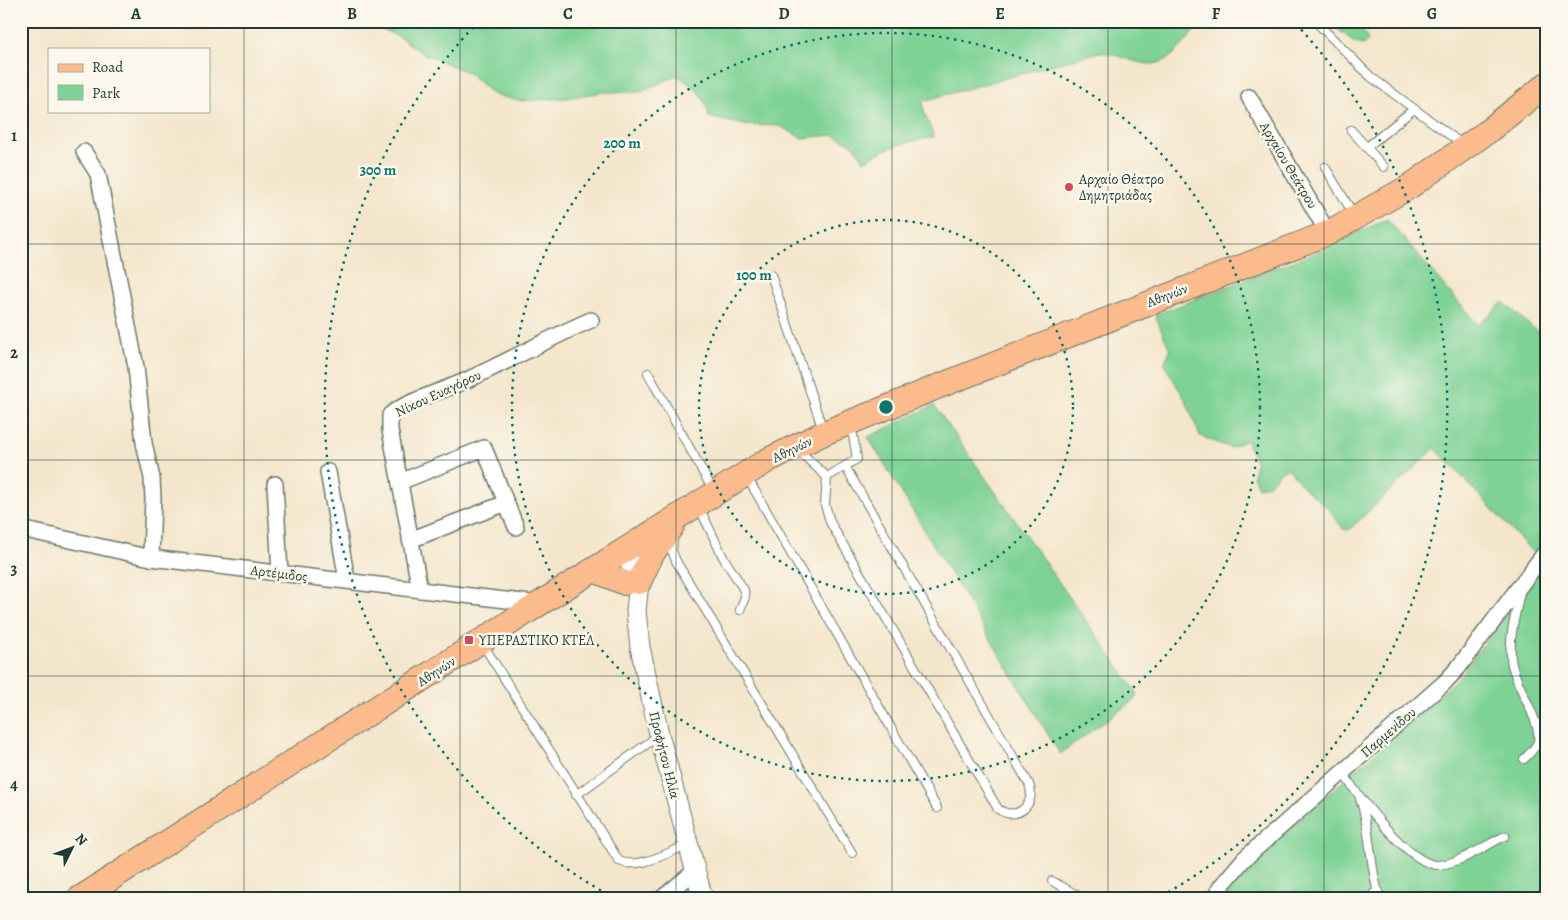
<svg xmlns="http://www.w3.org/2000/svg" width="1568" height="920" font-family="Alegreya,serif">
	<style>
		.green { fill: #7ed295; stroke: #4e8864 }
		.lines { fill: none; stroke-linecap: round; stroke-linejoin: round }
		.service-casing { stroke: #6a7869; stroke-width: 10 }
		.minor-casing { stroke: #6a7869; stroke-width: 18 }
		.tertiary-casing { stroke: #6a7869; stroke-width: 21 }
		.primary-casing { stroke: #6a7869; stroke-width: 26 }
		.service { stroke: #fff; stroke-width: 8 }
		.minor { stroke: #fff; stroke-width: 15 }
		.tertiary { stroke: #fff; stroke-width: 19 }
		.primary { stroke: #fbbb8d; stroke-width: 24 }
		.grid { fill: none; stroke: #1f3d34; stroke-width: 1; stroke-opacity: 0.55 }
		.ring { fill: none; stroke: #0f766e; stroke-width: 2.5; stroke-dasharray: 2.5 5 }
		.poi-dot { fill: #d1495b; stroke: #fbf7ec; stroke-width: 2 }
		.labels { text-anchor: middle; stroke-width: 5; stroke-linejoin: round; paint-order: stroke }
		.street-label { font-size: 14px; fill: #1f3d34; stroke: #fbf7ec }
		.poi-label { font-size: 14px; fill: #1f3d34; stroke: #fbf7ec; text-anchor: start }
		.centre { fill: #0f766e; stroke: #fbf7ec; stroke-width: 2.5 }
		.ring-label { font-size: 15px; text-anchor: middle; font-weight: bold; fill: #0f766e; stroke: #fbf7ec; stroke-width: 5; stroke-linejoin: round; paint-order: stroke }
		.neatline { fill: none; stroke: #1f3d34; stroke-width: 2 }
		.grid-label { font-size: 16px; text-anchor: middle; font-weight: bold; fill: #1f3d34 }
	</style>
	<rect width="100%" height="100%" fill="#fbf7ec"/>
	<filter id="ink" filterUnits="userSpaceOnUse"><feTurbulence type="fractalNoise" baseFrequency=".02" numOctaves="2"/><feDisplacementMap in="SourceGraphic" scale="10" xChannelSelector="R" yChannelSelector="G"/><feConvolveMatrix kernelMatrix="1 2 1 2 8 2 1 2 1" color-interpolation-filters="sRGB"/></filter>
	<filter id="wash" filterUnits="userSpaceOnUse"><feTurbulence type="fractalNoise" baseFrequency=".0096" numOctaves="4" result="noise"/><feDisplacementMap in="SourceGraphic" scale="20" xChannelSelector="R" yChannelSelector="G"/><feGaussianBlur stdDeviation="1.12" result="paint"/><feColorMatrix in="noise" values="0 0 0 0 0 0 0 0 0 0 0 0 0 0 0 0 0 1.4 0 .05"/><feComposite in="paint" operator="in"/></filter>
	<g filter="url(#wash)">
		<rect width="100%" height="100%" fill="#f4e6cc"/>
		<g class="green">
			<path d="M293,21H1202C1190,35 1173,63 1153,64C1138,65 1116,53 1099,52L923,101L924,112L934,137C908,141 887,147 864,161L854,145L833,135L802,138L780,126L744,125L709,117C706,95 694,87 677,75L641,92H603L566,98L521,101L494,95L469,73L422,53L398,36L373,26L340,28Z"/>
			<path d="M1328,21H1357L1368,40L1363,45L1355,43Z"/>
			<path d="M1387,219L1478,325L1503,302L1547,340V538L1536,556L1435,448L1349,530L1343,529L1328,508L1303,487L1289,469C1279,469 1276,478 1270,483C1267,486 1261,486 1258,487L1253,476L1256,463L1246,440L1231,448L1200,436L1186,401L1164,364L1170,350L1155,315L1320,251Z"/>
			<path d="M934,405L1137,693L1134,700L1060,754L868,437Z"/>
			<path d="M1547,560V899H1222L1244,868L1430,705L1463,672Z"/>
		</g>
	</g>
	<g filter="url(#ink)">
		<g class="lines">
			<defs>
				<g id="service">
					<path d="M1315,21L1371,77L1462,144"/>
					<path d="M1351,130L1384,167"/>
					<path d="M1367,147L1414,109"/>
					<path d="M1325,167L1354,215"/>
					<path d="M771,275L823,430"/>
					<path d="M648,373L714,492"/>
					<path d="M797,449L827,477L857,459L851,424"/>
					<path d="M747,477L937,808"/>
					<path d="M827,477L825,505L831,524L998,809C1016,822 1037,805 1029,784L845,466"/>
					<path d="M699,507L723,557L744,590L745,597L740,610"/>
					<path d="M673,537L672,551L676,561L852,853"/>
					<path d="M1520,592C1516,613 1509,635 1511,657C1512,682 1542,720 1538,741C1536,748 1529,754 1524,759"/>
					<path d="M482,643L619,861C639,870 668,852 688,845"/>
					<path d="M1342,772C1358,795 1410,867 1439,865C1463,862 1484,846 1505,836"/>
					<path d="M576,795L658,736"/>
					<path d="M1360,799C1372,833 1369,867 1380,899"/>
					<path d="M1052,881L1084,899"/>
					<path d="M1368,899L1378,890"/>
				</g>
				<g id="minor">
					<path d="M1249,97L1328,233"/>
					<path d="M84,152L98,174L136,367L144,443L152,478L153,499L151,558"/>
					<path d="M328,472L347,580"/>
					<path d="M400,482L484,448L516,527"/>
					<path d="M275,484L280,573"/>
					<path d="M21,529L151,558L539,604"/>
					<path d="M410,540L506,503"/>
					<path d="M420,590L390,430V415C404,402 448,389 467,380C509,361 549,338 591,320"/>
					<path d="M21,893L26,899"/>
					<path d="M661,899L695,871"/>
					<path d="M1214,899L1222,885L1244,859L1444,683L1458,668L1547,550"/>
				</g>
				<path id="tertiary" d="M624,551L639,582L636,611L640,647L659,734L703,899"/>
				<g id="primary">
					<path d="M594,570L625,583"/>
					<path d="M639,582L652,554L672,526"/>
					<path d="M79,899L539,604L768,460L824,433L942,385L1328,233L1409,187L1487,132L1547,84"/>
				</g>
			</defs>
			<use href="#service" class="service-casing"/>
			<use href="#minor" class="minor-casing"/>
			<use href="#tertiary" class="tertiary-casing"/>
			<use href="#primary" class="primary-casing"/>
			<use href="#service" class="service"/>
			<use href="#minor" class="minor"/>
			<use href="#tertiary" class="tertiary"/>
			<use href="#primary" class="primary"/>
		</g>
	</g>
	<path class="grid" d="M244,21V899M460,21V899M676,21V899M892,21V899M1108,21V899M1324,21V899M21,244H1547M21,460H1547M21,676H1547"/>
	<g class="ring">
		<circle cx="886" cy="407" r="187"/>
		<circle cx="886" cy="407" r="374"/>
		<path d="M614 898A561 561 0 0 1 476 24M1296 24A561 561 0 0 1 1158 898"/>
	</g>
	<g class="poi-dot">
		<circle cx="1069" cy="187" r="5"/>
		<rect x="464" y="635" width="10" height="10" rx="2.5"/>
	</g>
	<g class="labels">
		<g class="street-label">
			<text transform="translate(1289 165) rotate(59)" y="5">Αρχαίου Θεάτρου</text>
			<text transform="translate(1167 295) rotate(-21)" y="5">Αθηνών</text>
			<text transform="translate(438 393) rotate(-25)" y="5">Νίκου Ευαγόρου</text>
			<text transform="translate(792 449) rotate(-26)" y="5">Αθηνών</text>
			<text transform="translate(279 573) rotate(7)" y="5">Αρτέμιδος</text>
			<text transform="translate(436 671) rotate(-33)" y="5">Αθηνών</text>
			<text transform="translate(1388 732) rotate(-41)" y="5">Παρμενίδου</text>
			<text transform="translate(665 755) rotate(76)" y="5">Προφήτου Ηλία</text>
		</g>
		<g class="poi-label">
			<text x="1079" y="184">Αρχαίο Θέατρο<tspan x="1079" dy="16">Δημητριάδας</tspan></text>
			<text x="479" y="645">ΥΠΕΡΑΣΤΙΚΟ ΚΤΕΛ</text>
		</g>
	</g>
	<circle cx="886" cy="407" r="8" class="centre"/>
	<g class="ring-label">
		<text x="622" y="148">200 m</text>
		<text x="378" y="175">300 m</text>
		<text x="754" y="280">100 m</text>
	</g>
	<rect width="1568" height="920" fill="none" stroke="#fbf7ec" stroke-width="55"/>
	<rect x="48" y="48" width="162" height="65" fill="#fbf7ec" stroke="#a3ada2"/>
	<rect x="58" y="64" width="25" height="8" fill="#fbbb8d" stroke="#a3ada2"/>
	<text x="92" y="72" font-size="15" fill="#1f3d34">Road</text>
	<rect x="58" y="85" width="25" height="15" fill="#7ed295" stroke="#a3ada2"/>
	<text x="92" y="98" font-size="15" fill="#1f3d34">Park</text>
	<g transform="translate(72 848) rotate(48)" stroke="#fbf7ec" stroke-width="4" paint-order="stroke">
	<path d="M0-4L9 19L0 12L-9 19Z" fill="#1f3d34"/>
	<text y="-8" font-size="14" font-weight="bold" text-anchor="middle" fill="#1f3d34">N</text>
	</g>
	<rect x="28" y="28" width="1512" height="864" class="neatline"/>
	<g class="grid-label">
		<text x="136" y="19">A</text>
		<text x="352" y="19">B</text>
		<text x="568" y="19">C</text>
		<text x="784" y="19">D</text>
		<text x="1000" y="19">E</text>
		<text x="1216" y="19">F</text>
		<text x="1432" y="19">G</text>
		<text x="14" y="141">1</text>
		<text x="14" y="358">2</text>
		<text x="14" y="574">3</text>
		<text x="14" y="790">4</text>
	</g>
</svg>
